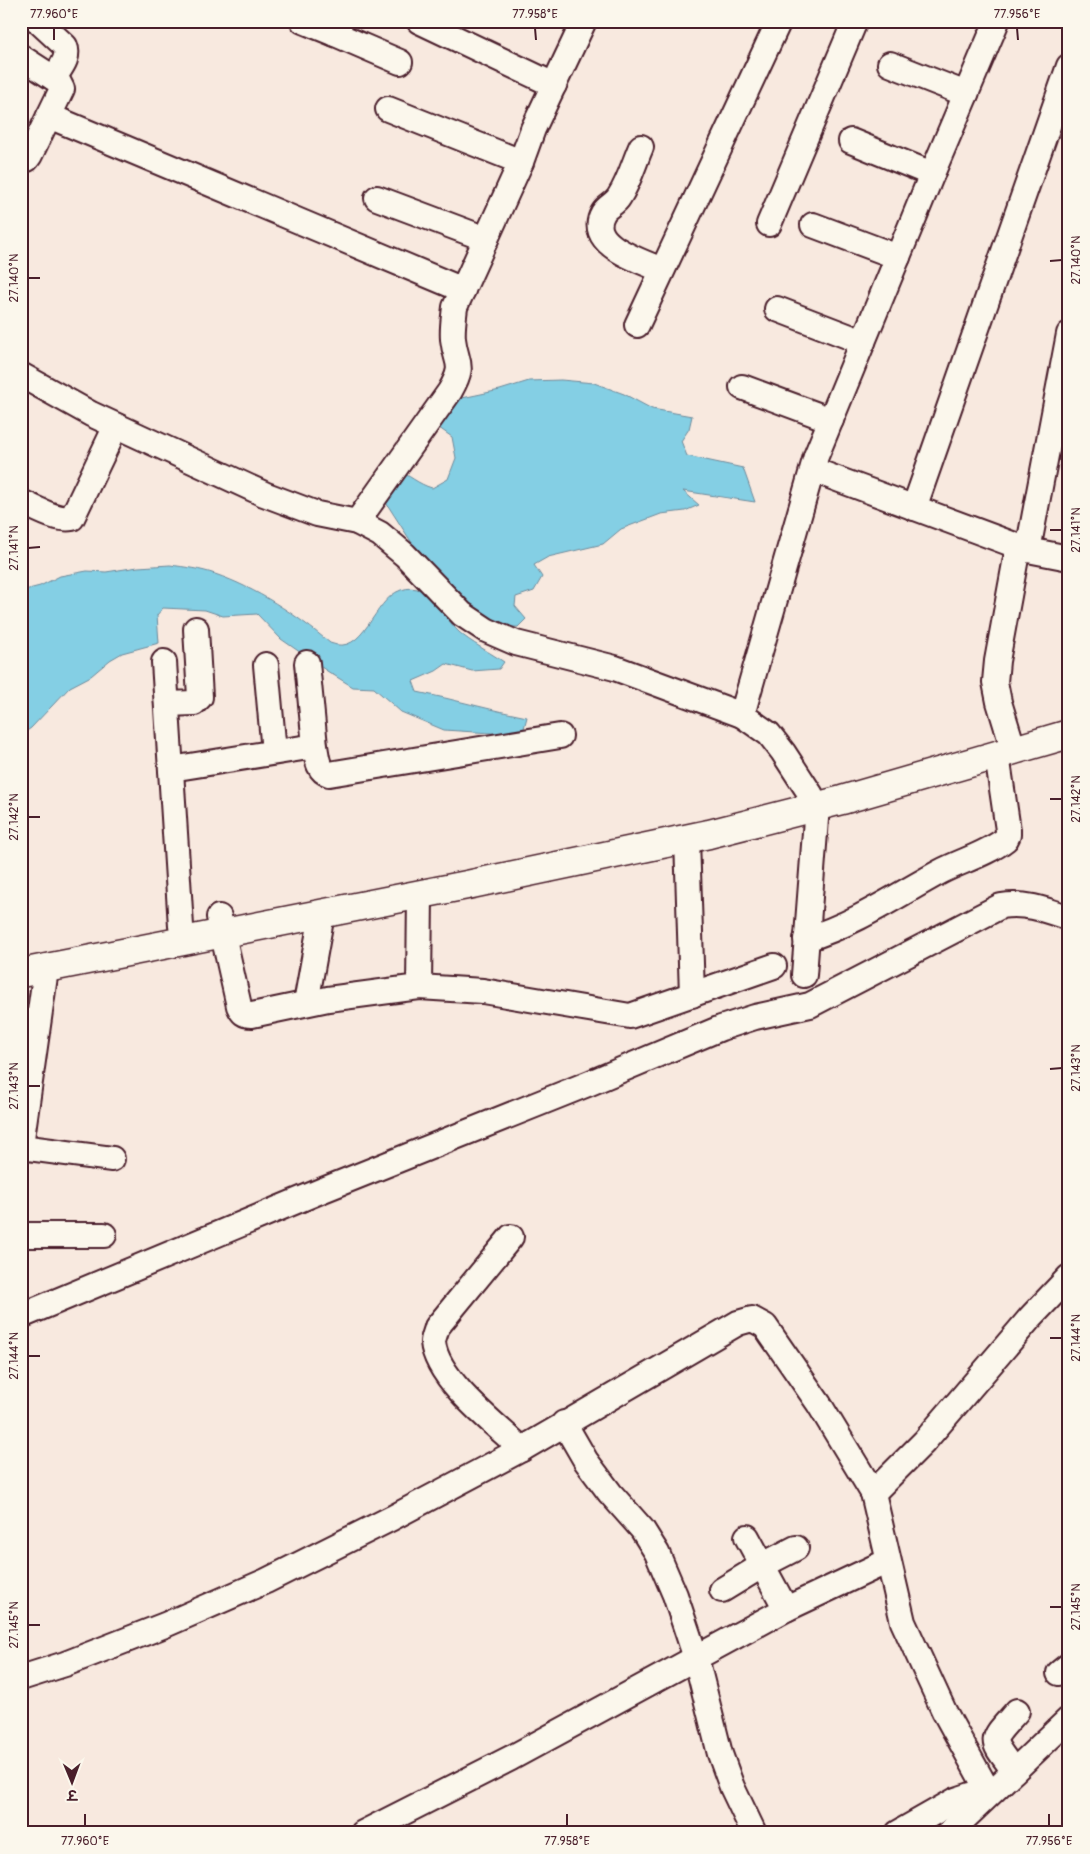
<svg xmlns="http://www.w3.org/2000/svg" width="1090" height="1854" font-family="Pangolin,'Playpen Sans Deva',sans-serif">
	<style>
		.water { fill: #84cfe4; stroke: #6d899a }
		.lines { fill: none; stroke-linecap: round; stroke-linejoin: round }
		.minor-casing { stroke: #4a1f2b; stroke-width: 28 }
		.major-casing { stroke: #4a1f2b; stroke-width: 31 }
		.minor { stroke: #fbf7ec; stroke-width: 24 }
		.major { stroke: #fbf7ec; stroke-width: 28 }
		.ticks { fill: none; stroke: #4a1f2b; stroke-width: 2 }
		.neatline { fill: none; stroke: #4a1f2b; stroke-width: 2 }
		.ticks-label { font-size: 12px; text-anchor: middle; fill: #4a1f2b }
	</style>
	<rect width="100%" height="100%" fill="#f8e9df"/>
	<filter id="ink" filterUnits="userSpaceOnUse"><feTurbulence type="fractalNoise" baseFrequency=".02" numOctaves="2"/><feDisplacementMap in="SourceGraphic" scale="10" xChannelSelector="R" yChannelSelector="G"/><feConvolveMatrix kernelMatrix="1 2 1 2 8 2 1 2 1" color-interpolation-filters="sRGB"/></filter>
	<g filter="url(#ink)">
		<g class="water">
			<path d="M561,380L594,383L624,394L652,409L692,416L689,429L681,441L687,456L743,468L755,502L683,491L699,505L685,511L661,514L621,529L603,544L548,557L534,565L542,577L534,591L516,597L515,606L526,619L518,627H499L479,621L432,574L383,498L396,469C409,475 418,484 432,488L448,479L456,458L452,437L432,423L462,398L500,390L529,381Z"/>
			<path d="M170,565C185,567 201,569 215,574C256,588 297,615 330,643C365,657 372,600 401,590C431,580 441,615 459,632C470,642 491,653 504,662L499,669L472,671L446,664L436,671L413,681L417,692C454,699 489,710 527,717L523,732L506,734L444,730L401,712L374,688L353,687L327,671L281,639L257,614L223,616L205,610L163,608L157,615L159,643L122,653L110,660L91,676L70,687L31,728L21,735V591L40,586L60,576L87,571L106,572L138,567Z"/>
		</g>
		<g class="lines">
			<defs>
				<g id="minor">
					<path d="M38,21L65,46C70,58 60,68 54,78"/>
					<path d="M303,21L335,34L341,21"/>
					<path d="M419,21L554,85"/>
					<path d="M335,34L400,62"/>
					<path d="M21,57L58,81L62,89L30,155L27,159L21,160"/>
					<path d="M890,64L966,94"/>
					<path d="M388,109L521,162"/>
					<path d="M49,116L463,290"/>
					<path d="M851,141L932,174"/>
					<path d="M641,147C634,163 629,182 619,197C615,204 607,206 603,213C585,245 642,261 662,270"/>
					<path d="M377,198L486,239"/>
					<path d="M769,224L855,21"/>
					<path d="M813,225L898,257"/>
					<path d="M777,309L863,342"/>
					<path d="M637,325L779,21"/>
					<path d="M21,375L91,414L264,494L317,514L357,522L380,534L405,555L462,614L486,630L516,643L615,668L742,715L816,456L932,174L997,21"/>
					<path d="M742,387L831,420"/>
					<path d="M813,470L1028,550L1069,558"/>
					<path d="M21,502C36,508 56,521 72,518L116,426"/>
					<path d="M914,508L1069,66"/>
					<path d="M357,522L450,391C466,363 456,365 453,339C452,328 454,317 455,307L521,162L533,129L584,21"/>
					<path d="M1028,550L1069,334"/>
					<path d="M164,662L181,926"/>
					<path d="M266,665L274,752"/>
					<path d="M167,704L194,703L200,697L196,629"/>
					<path d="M742,715L769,734L783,752L811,795"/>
					<path d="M1010,738L999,702L995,682L997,661L1018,547"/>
					<path d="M315,746C317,756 317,771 329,774L560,736"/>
					<path d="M171,769L315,746L307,663"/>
					<path d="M687,839L692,995"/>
					<path d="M219,917L239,1006C242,1013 244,1015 252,1015L328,999L419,987L420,894"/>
					<path d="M806,939C855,924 896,896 940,872C961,861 987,854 1006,839L1008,835V830L997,755"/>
					<path d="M804,975L817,806"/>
					<path d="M419,987L483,991L630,1016L774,966"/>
					<path d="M306,1003L322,914"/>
					<path d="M21,1145L46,969"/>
					<path d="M21,1147L112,1159"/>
					<path d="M21,1235H104"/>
					<path d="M511,1237L437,1327C436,1332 433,1338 433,1342C436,1379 496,1425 522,1449"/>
					<path d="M21,1316L323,1190L590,1083L721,1028L755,1017L810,1005L1001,906C1026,902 1046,910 1069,918"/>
					<path d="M564,1423L586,1461L610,1493L642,1529L657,1553L675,1595L696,1658L720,1754L732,1787L754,1833"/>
					<path d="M873,1493L924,1442L1030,1318L1069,1277"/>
					<path d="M747,1537L786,1609"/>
					<path d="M722,1590L763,1565L796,1548"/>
					<path d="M1059,1673L1069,1665"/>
					<path d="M21,1678L65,1664L165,1625L266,1581L392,1518L522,1449L738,1323L752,1319L765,1326L819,1404L873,1493L903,1622L944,1711L989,1793L971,1795L956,1800L898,1833"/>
					<path d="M1014,1771C989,1737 989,1743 1017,1711"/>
					<path d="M363,1833L511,1758L786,1609L888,1561"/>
					<path d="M949,1833L1069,1719"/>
				</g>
				<path id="major" d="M21,973L467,885L709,834L842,800L1069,734"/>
			</defs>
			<use href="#minor" class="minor-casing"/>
			<use href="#major" class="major-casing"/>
			<use href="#minor" class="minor"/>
			<use href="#major" class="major"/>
		</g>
	</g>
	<path class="ticks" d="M54,28V40M535,28L536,40M1017,28L1018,40M1050,261L1062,260M28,278H40M1050,530H1062M28,548L40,547M1050,799H1062M28,817H40M1050,1069L1062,1068M28,1086H40M1050,1338H1062M28,1356H40M1050,1607H1062M28,1625H40M85,1814V1826M567,1814V1826M1049,1814V1826"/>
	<rect width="1090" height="1854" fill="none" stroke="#fbf7ec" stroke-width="55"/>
	<g transform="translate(72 1782) rotate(179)" stroke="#fbf7ec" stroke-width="4" paint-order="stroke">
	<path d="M0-4L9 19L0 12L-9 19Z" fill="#4a1f2b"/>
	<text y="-8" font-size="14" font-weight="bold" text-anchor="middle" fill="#4a1f2b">उ</text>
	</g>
	<rect x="28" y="28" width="1034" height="1798" class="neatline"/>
	<g class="ticks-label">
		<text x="54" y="18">77.960°E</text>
		<text x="535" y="18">77.958°E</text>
		<text x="1017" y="18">77.956°E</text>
		<text transform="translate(1076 260) rotate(-90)" y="4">27.140°N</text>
		<text transform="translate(14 278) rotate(-90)" y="4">27.140°N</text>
		<text transform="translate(1076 530) rotate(-90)" y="4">27.141°N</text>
		<text transform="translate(14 548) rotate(-90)" y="4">27.141°N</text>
		<text transform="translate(1076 799) rotate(-90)" y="4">27.142°N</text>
		<text transform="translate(14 817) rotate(-90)" y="4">27.142°N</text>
		<text transform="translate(1076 1068) rotate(-90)" y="4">27.143°N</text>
		<text transform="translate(14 1086) rotate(-90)" y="4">27.143°N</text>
		<text transform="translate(1076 1338) rotate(-90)" y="4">27.144°N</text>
		<text transform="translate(14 1356) rotate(-90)" y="4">27.144°N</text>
		<text transform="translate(1076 1607) rotate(-90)" y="4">27.145°N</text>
		<text transform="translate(14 1625) rotate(-90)" y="4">27.145°N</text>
		<text x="85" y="1845">77.960°E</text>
		<text x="567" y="1845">77.958°E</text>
		<text x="1049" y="1845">77.956°E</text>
	</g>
</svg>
